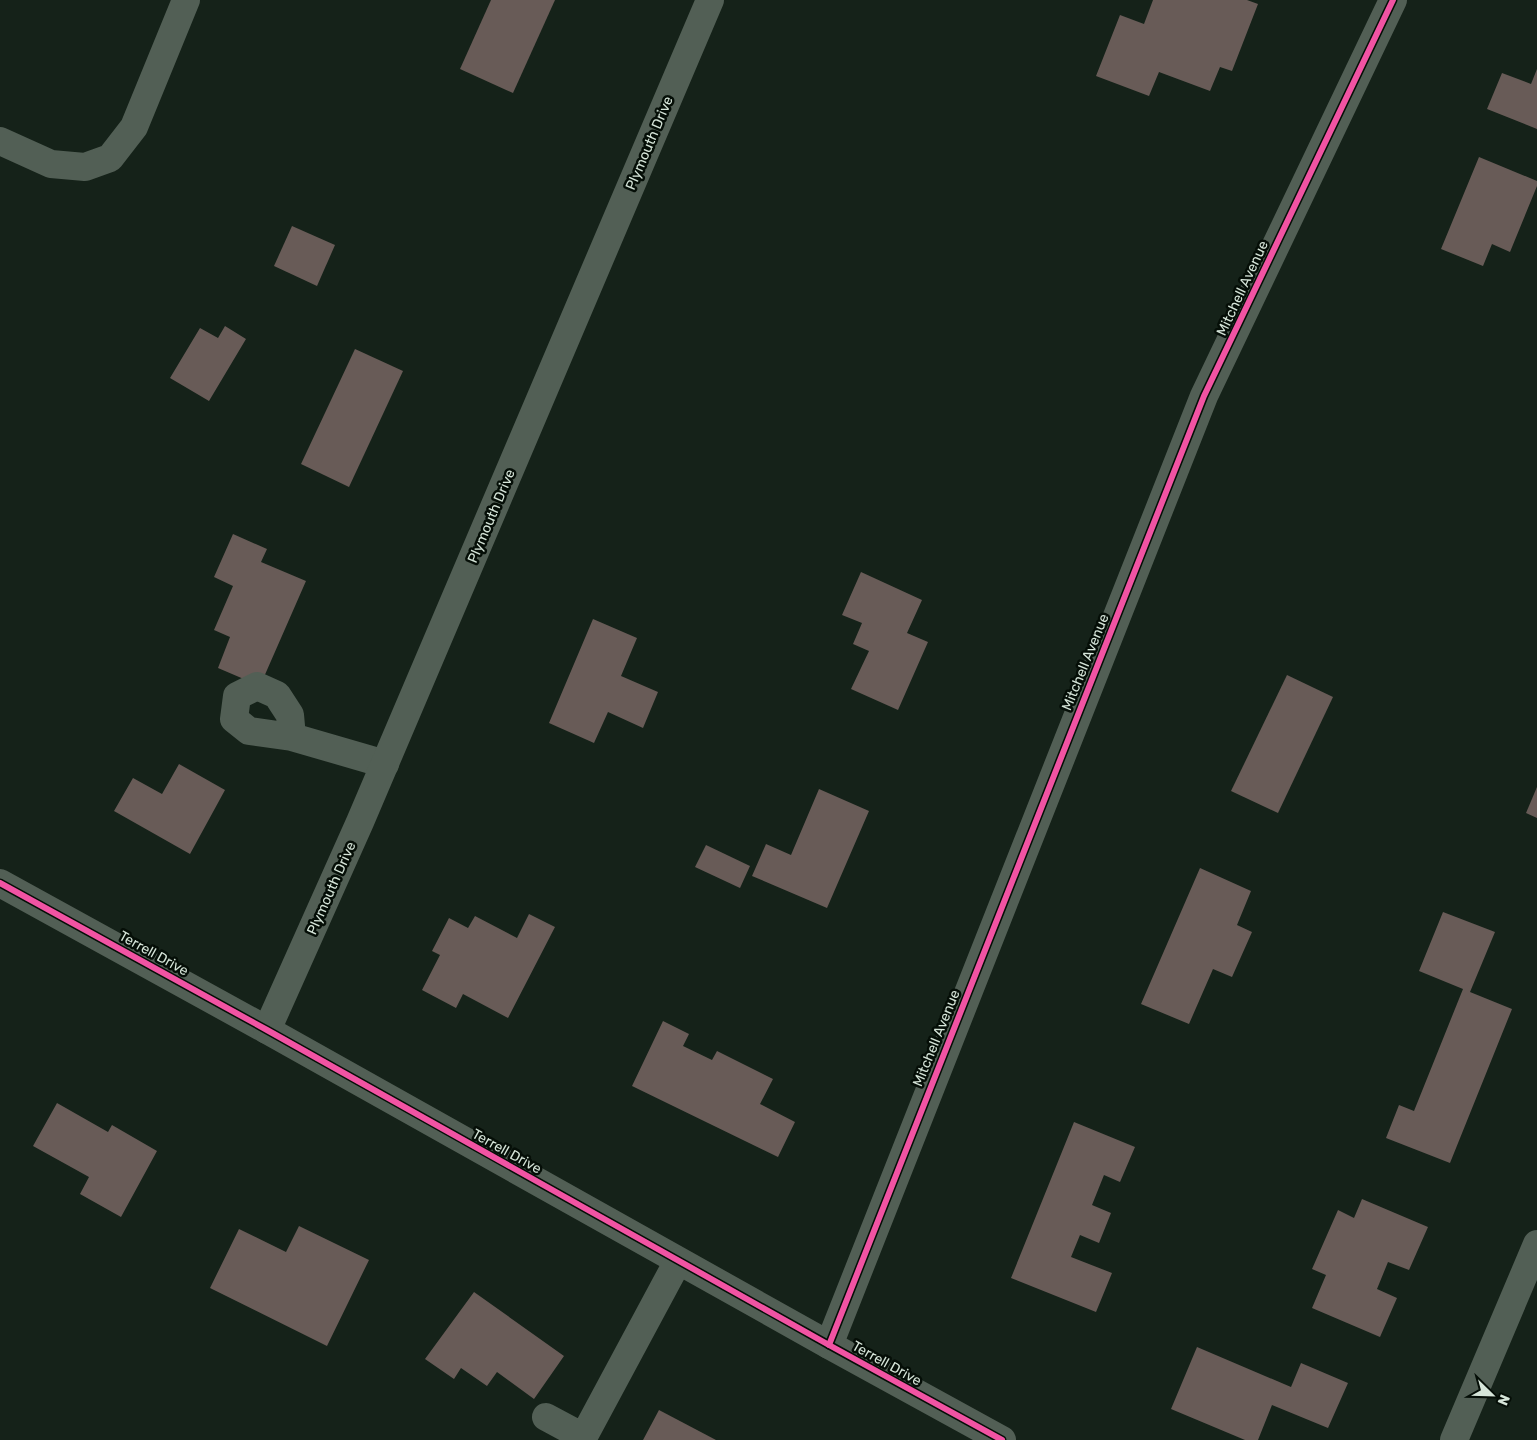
<svg xmlns="http://www.w3.org/2000/svg" width="1537" height="1440" font-family="Rubik,sans-serif">
	<style>
		.building { fill: #685b57 }
		.lines { fill: none; stroke-linecap: round; stroke-linejoin: round }
		.minor { stroke: #525f55; stroke-width: 28 }
		.cycleway-casing { stroke: #050e07; stroke-width: 9 }
		.cycleway { stroke: #f153a3; stroke-width: 6 }
		.labels { text-anchor: middle; stroke-width: 5; stroke-linejoin: round; paint-order: stroke }
		.street-label { font-size: 14px; fill: #d6e5d9; stroke: #050e07 }
	</style>
	<rect width="100%" height="100%" fill="#152219"/>
	<g class="building">
		<path d="M491,0H555L513,93L460,69Z"/>
		<path d="M1153,0H1247L1258,4L1232,71L1220,67L1210,91L1159,72L1149,96L1096,76L1120,15L1144,24Z"/>
		<path d="M1537,69V129L1487,109L1502,73L1531,84Z"/>
		<path d="M1479,157L1537,181V186L1510,252L1492,244L1483,266L1441,249Z"/>
		<path d="M292,226L335,245L317,286L274,266Z"/>
		<path d="M225,326L246,339L209,401L170,378L200,328L218,338Z"/>
		<path d="M355,349L403,371L349,487L301,464Z"/>
		<path d="M233,534L267,549L261,562L306,581L260,686L218,668L230,637L214,630L233,586L214,577Z"/>
		<path d="M861,572L922,600L907,633L928,642L898,710L851,689L869,651L853,644L862,623L842,615Z"/>
		<path d="M593,619L637,638L621,676L658,692L643,728L608,712L594,743L549,723Z"/>
		<path d="M1287,675L1333,697L1278,813L1231,791Z"/>
		<path d="M179,764L225,790L190,854L114,811L133,778L162,794Z"/>
		<path d="M1537,787V818L1526,813Z"/>
		<path d="M819,789L869,811L827,908L752,876L766,844L791,855Z"/>
		<path d="M706,845L750,866L740,888L695,867Z"/>
		<path d="M1200,868L1251,891L1237,925L1252,932L1232,977L1213,969L1189,1024L1141,1004Z"/>
		<path d="M1443,912L1495,932L1470,992L1512,1009L1450,1163L1386,1138L1399,1105L1414,1111L1463,989L1419,971Z"/>
		<path d="M529,914L555,927L508,1018L463,994L456,1008L422,990L440,955L432,951L449,918L468,928L475,916L517,938Z"/>
		<path d="M663,1021L689,1034L683,1046L712,1060L717,1051L773,1079L760,1104L795,1122L778,1157L632,1086Z"/>
		<path d="M57,1103L108,1132L112,1125L157,1151L121,1217L80,1194L89,1177L33,1146Z"/>
		<path d="M1074,1122L1135,1147L1120,1182L1104,1175L1092,1205L1111,1213L1099,1243L1080,1235L1071,1257L1112,1273L1096,1312L1011,1278Z"/>
		<path d="M1362,1199L1428,1227L1409,1270L1388,1262L1377,1289L1397,1298L1380,1337L1312,1308L1326,1275L1312,1269L1338,1210L1354,1218Z"/>
		<path d="M299,1226L369,1260L327,1346L210,1288L239,1229L286,1252Z"/>
		<path d="M474,1292L564,1356L534,1399L497,1372L487,1386L461,1368L454,1379L425,1359Z"/>
		<path d="M1197,1347L1291,1387L1301,1363L1348,1383L1328,1428L1272,1405L1258,1440H1245L1171,1409Z"/>
		<path d="M659,1410L716,1440H643Z"/>
	</g>
	<g class="lines">
		<g class="minor">
			<path d="M0,141L51,164L85,167L110,158L134,127L186,0"/>
			<path d="M292,737L290,715L277,695L257,686L237,696L234,719L249,731L292,737L385,764"/>
			<path d="M0,883L267,1030L829,1345L1002,1440"/>
			<path d="M267,1030L360,822L710,0"/>
			<path d="M829,1345L1204,396L1393,0"/>
			<path d="M546,1417L576,1433L584,1436L678,1261"/>
			<path d="M1454,1440L1537,1244"/>
		</g>
		<defs>
			<g id="cycleway">
				<path d="M0,883L267,1030L829,1345L1002,1440"/>
				<path d="M829,1345L1204,396L1393,0"/>
			</g>
		</defs>
		<use href="#cycleway" class="cycleway-casing"/>
		<use href="#cycleway" class="cycleway"/>
	</g>
	<g class="labels">
		<g class="street-label">
			<text transform="translate(649 143) rotate(-67)" y="5">Plymouth Drive</text>
			<text transform="translate(1242 288) rotate(-65)" y="5">Mitchell Avenue</text>
			<text transform="translate(491 516) rotate(-67)" y="5">Plymouth Drive</text>
			<text transform="translate(1085 662) rotate(-68)" y="5">Mitchell Avenue</text>
			<text transform="translate(331 888) rotate(-66)" y="5">Plymouth Drive</text>
			<text transform="translate(154 953) rotate(29)" y="5">Terrell Drive</text>
			<text transform="translate(936 1038) rotate(-68)" y="5">Mitchell Avenue</text>
			<text transform="translate(507 1151) rotate(29)" y="5">Terrell Drive</text>
			<text transform="translate(887 1363) rotate(29)" y="5">Terrell Drive</text>
		</g>
	</g>
	<g transform="translate(1492 1395) rotate(113)" stroke="#050e07" stroke-width="4" paint-order="stroke">
	<path d="M0-4L9 19L0 12L-9 19Z" fill="#d6e5d9"/>
	<text y="-8" font-size="14" font-weight="bold" text-anchor="middle" fill="#d6e5d9">N</text>
	</g>
</svg>
